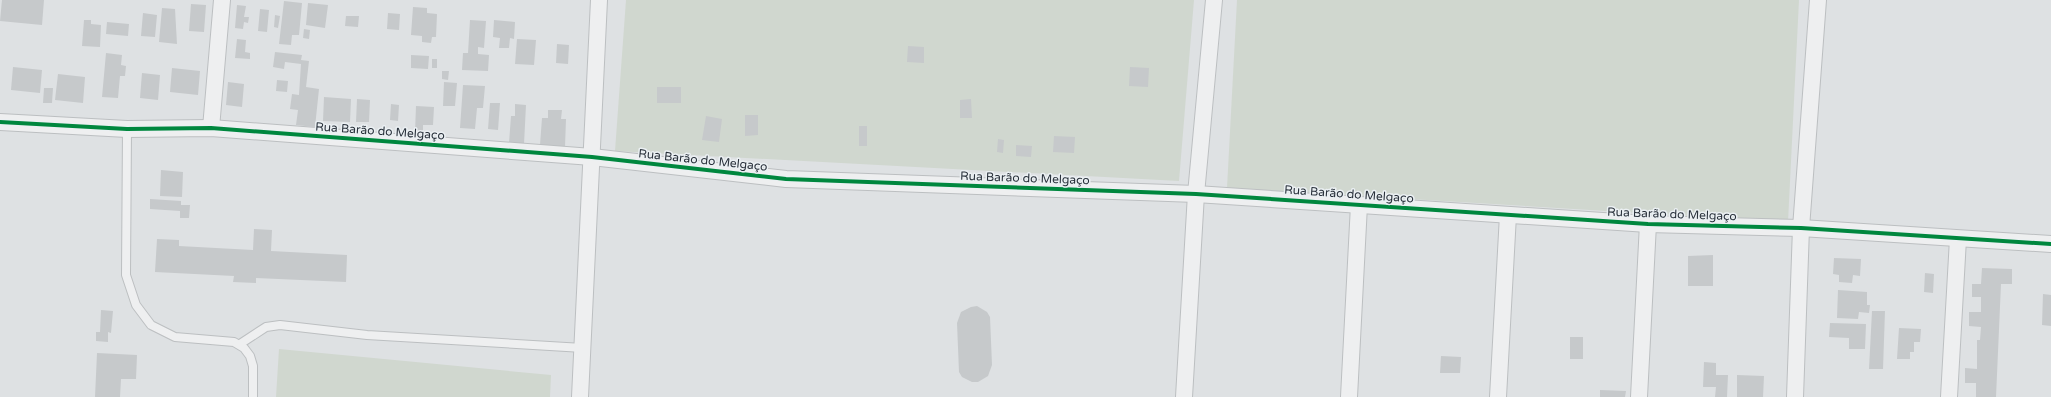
<svg xmlns="http://www.w3.org/2000/svg" width="2051" height="397" font-family="'Varela Round',sans-serif">
	<style>
		.green { fill: #d0d7cf }
		.building { fill: #c6c9cb }
		.lines { fill: none; stroke-linecap: round; stroke-linejoin: round }
		.lane-casing { stroke: #bcbfc1; stroke-width: 10 }
		.street-casing { stroke: #bcbfc1; stroke-width: 18 }
		.lane { stroke: #eeeff0; stroke-width: 8 }
		.street { stroke: #eeeff0; stroke-width: 16 }
		.cycleway-casing { stroke: #ebf0f3; stroke-width: 6 }
		.cycleway { stroke: #00873e; stroke-width: 4 }
		.labels { text-anchor: middle; stroke-width: 3; stroke-linejoin: round; paint-order: stroke }
		.street-label { font-size: 12px; fill: #28303a; stroke: #ebf0f3 }
	</style>
	<rect width="100%" height="100%" fill="#dee1e3"/>
	<g class="green">
		<path d="M626,0H1194L1179,181L615,151Z"/>
		<path d="M1237,0H1799L1788,222L1227,188Z"/>
		<path d="M279,349L551,375L550,397H276Z"/>
	</g>
	<g class="building">
		<path d="M2,0H44L42,25L0,21Z"/>
		<path d="M284,1L302,3L299,35H292L291,45L279,44Z"/>
		<path d="M308,3L328,5L325,28L306,25Z"/>
		<path d="M191,4L206,5L204,32L189,31Z"/>
		<path d="M237,5L246,6L244,17H249L248,23L244,22L243,29L235,28Z"/>
		<path d="M413,7L427,8V13L437,14L436,37H432L431,43L422,42V36L411,35Z"/>
		<path d="M162,8L175,9L177,44L159,42Z"/>
		<path d="M260,9L269,10L267,32L258,31Z"/>
		<path d="M143,13L157,15L155,37L141,36Z"/>
		<path d="M388,13L400,14L399,30L387,29Z"/>
		<path d="M275,15L280,16L278,28L274,27Z"/>
		<path d="M346,16H359L358,27L345,26Z"/>
		<path d="M84,20H91V24L101,25L100,47L82,46Z"/>
		<path d="M470,20L486,21L484,48L478,47V54L489,55L488,71L462,70L463,53H468Z"/>
		<path d="M494,20L515,22L514,39L510,38L509,48H499L500,38L493,37Z"/>
		<path d="M107,22L129,24L128,36L106,34Z"/>
		<path d="M304,29L310,30L309,39L303,38Z"/>
		<path d="M237,39L246,40L245,52L250,53V59L235,58Z"/>
		<path d="M517,39L536,40L534,65L515,64Z"/>
		<path d="M557,44L569,45L568,64L556,63Z"/>
		<path d="M908,46L924,47V63L907,62Z"/>
		<path d="M275,52L302,55L301,60L309,61L306,87L319,89L315,127L296,125L298,110L290,109L292,94L299,95L301,64L285,62L284,69L273,67Z"/>
		<path d="M106,53L122,55L121,65L126,66L125,76H120L118,98L102,97Z"/>
		<path d="M411,55L429,56L428,69L411,68Z"/>
		<rect x="432" y="59" width="5" height="9"/>
		<path d="M13,67L42,70L40,93L11,90Z"/>
		<path d="M1130,67L1149,68L1148,87L1129,86Z"/>
		<path d="M172,68L200,71L198,95L170,92Z"/>
		<path d="M442,71H449L448,80L442,79Z"/>
		<path d="M142,73L160,75L158,100L140,98Z"/>
		<path d="M58,74L85,77L83,103L55,100Z"/>
		<path d="M277,80L288,81L287,92L276,91Z"/>
		<path d="M228,82L244,84L242,107L226,105Z"/>
		<path d="M444,82L457,83L455,106H443Z"/>
		<path d="M463,85L485,86L483,108H477L475,129L460,128Z"/>
		<rect x="657" y="87" width="24" height="16"/>
		<path d="M44,88H53L52,103H43Z"/>
		<path d="M324,97L351,99L350,122L323,121Z"/>
		<path d="M357,99L370,100L369,122H356Z"/>
		<path d="M971,99L972,118H960V100Z"/>
		<path d="M490,103H500L498,130L488,129Z"/>
		<path d="M391,104L399,105L398,121L390,120Z"/>
		<path d="M515,104L526,105L524,144L509,143L511,116H515Z"/>
		<path d="M416,106L434,107L433,125H423V133L415,132Z"/>
		<path d="M548,110H562L561,119H566L565,147L540,145L542,118H548Z"/>
		<path d="M745,115H758V135L745,136Z"/>
		<path d="M706,116L722,119L719,142L702,140Z"/>
		<rect x="859" y="126" width="8" height="20"/>
		<path d="M1054,136L1075,137L1074,153L1053,152Z"/>
		<path d="M998,139L1004,140L1003,153L997,152Z"/>
		<path d="M1016,145L1032,146L1031,157L1016,156Z"/>
		<path d="M161,170L183,172L182,197L160,196Z"/>
		<path d="M150,199L181,201V205H190L189,218H180V211L150,209Z"/>
		<path d="M254,229L272,230L271,251L347,255L346,282L256,278V283L233,282L234,276L155,272L157,239L179,240V246L253,250Z"/>
		<path d="M1713,255V286H1688V256Z"/>
		<path d="M1834,258L1861,259L1860,276L1853,275L1852,283L1839,282V275L1833,274Z"/>
		<path d="M1982,268L2012,269V284H2001L1996,397H1976V383H1965V368L1977,369V340H1980L1981,327L1969,326V312H1981V297H1972V284H1981Z"/>
		<path d="M1925,273L1934,274L1933,293L1924,292Z"/>
		<path d="M1838,290L1867,292V305H1870L1869,313L1859,312L1858,319L1837,318Z"/>
		<path d="M2043,294L2051,295V326L2042,325Z"/>
		<path d="M977,306L987,312L990,317L992,365L988,376L978,382H972L962,377L959,372L957,323L961,312L971,307Z"/>
		<path d="M101,310L113,311L111,333L108,332V342L96,341V332H100Z"/>
		<path d="M1872,311H1885L1883,369H1869Z"/>
		<path d="M1830,323L1866,324L1865,349H1849V338L1829,337Z"/>
		<path d="M1899,328L1921,329L1920,342H1914V352H1910V359H1897Z"/>
		<rect x="1570" y="337" width="13" height="22"/>
		<path d="M97,353L137,355L136,379H121L120,397H95Z"/>
		<path d="M1441,356L1461,357L1460,373H1440Z"/>
		<path d="M1704,362L1716,363V375H1728L1727,397H1715L1716,387H1703Z"/>
		<path d="M1737,375L1764,376L1763,397H1737Z"/>
		<path d="M1600,390L1626,391L1625,397H1600Z"/>
	</g>
	<g class="lines">
		<defs>
			<g id="lane">
				<path d="M127,129L126,275L136,305L151,325L175,337L234,342L244,348L250,356L253,366V397"/>
				<path d="M240,344L266,327L280,325L367,335L583,348"/>
			</g>
			<g id="street">
				<path d="M0,122L127,129L211,128L592,157L786,179L1196,194L1648,224L1801,228L2051,244"/>
				<path d="M211,128L222,0"/>
				<path d="M580,397L599,0"/>
				<path d="M1184,397L1196,194L1214,0"/>
				<path d="M1349,397L1359,205"/>
				<path d="M1498,397L1508,215"/>
				<path d="M1639,397L1648,224"/>
				<path d="M1795,397L1801,228L1818,0"/>
				<path d="M1949,397L1958,239"/>
			</g>
		</defs>
		<use href="#lane" class="lane-casing"/>
		<use href="#street" class="street-casing"/>
		<use href="#lane" class="lane"/>
		<use href="#street" class="street"/>
		<defs>
			<path id="cycleway" d="M0,122L127,129L211,128L592,157L786,179L1196,194L1648,224L1801,228L2051,244"/>
		</defs>
		<use href="#cycleway" class="cycleway-casing"/>
		<use href="#cycleway" class="cycleway"/>
	</g>
	<g class="labels">
		<g class="street-label">
			<text transform="translate(380 131) rotate(4)" y="4">Rua Barão do Melgaço</text>
			<text transform="translate(703 160) rotate(6)" y="4">Rua Barão do Melgaço</text>
			<text transform="translate(1025 178) rotate(2)" y="4">Rua Barão do Melgaço</text>
			<text transform="translate(1349 194) rotate(4)" y="4">Rua Barão do Melgaço</text>
			<text transform="translate(1672 214) rotate(2)" y="4">Rua Barão do Melgaço</text>
		</g>
	</g>
</svg>
